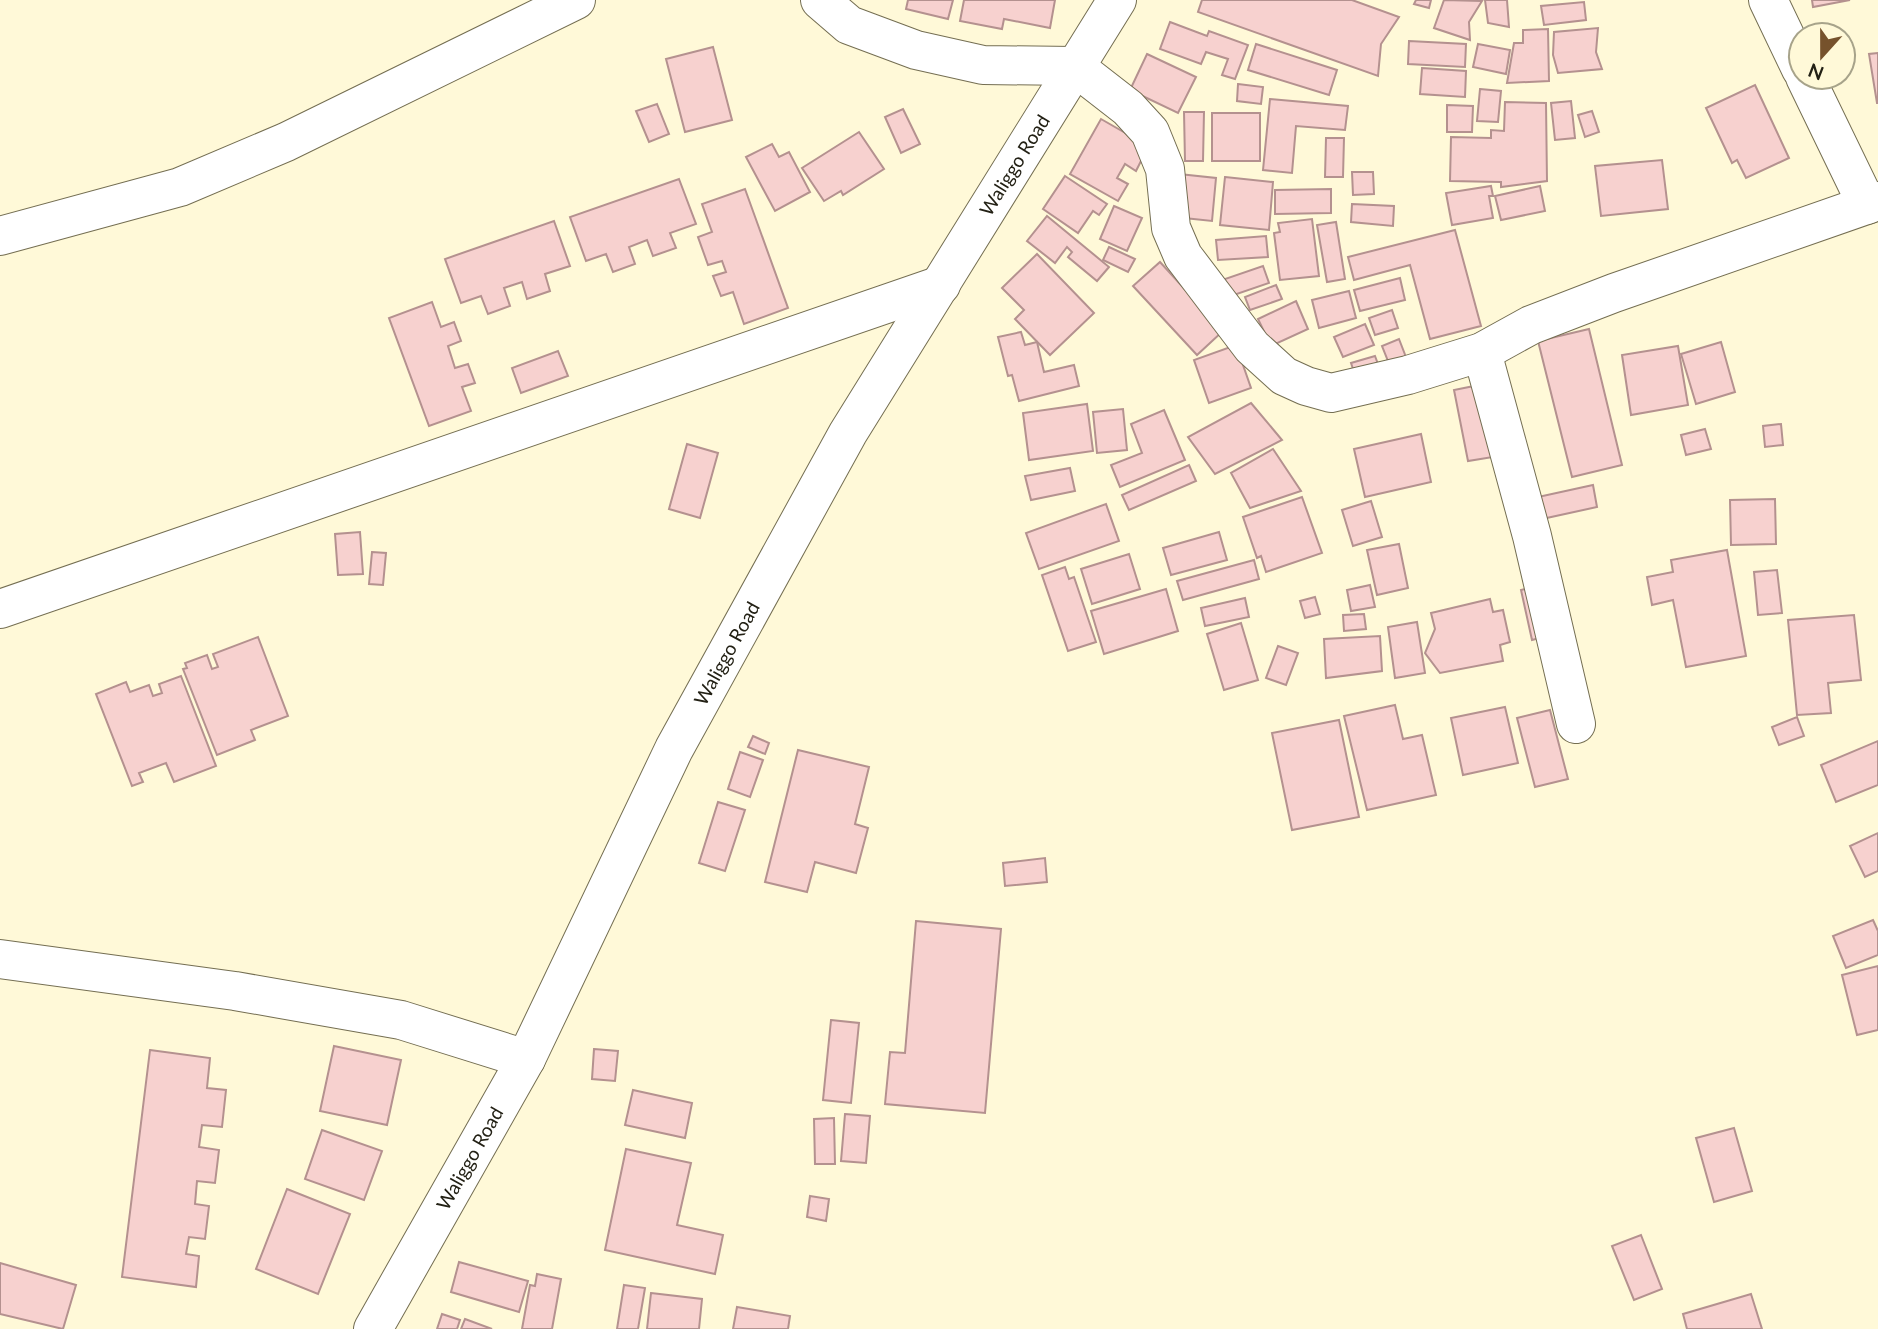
<svg xmlns="http://www.w3.org/2000/svg" width="1878" height="1329" font-family="Lato,sans-serif">
	<style>
		.building { fill: #f7d1cf; stroke: #b4918f; stroke-width: 2 }
		.lines { fill: none; stroke-linecap: round; stroke-linejoin: round }
		.minor-casing { stroke: #746e52; stroke-width: 40 }
		.tertiary-casing { stroke: #746e52; stroke-width: 40 }
		.minor { stroke: #fff; stroke-width: 38 }
		.tertiary { stroke: #fff; stroke-width: 38 }
		.labels { text-anchor: middle; stroke-width: 5; stroke-linejoin: round; paint-order: stroke }
		.street-label { font-size: 19px; fill: #232115; stroke: #fff9d8 }
	</style>
	<rect width="100%" height="100%" fill="#fff9d8"/>
	<g class="building">
		<path d="M908,0H953L948,19L906,9Z"/>
		<path d="M964,0H1055L1050,28L1004,19L1002,29L960,21Z"/>
		<path d="M1202,0H1352L1399,17L1381,44L1378,76L1198,12Z"/>
		<path d="M1416,0H1431L1429,8L1414,4Z"/>
		<path d="M1444,0L1482,1L1469,22L1470,40L1434,28Z"/>
		<path d="M1485,0H1507L1509,27L1488,23Z"/>
		<path d="M1812,0H1850L1813,7Z"/>
		<path d="M1584,2L1586,20L1544,25L1541,6Z"/>
		<path d="M1170,22L1207,36L1209,31L1248,45L1235,79L1222,75L1228,59L1206,52L1201,64L1160,49Z"/>
		<path d="M1598,28L1596,52L1602,69L1558,73L1553,55L1554,32Z"/>
		<path d="M1548,29L1549,81L1507,83L1514,43H1523V30Z"/>
		<path d="M1409,41L1466,44L1465,67L1408,64Z"/>
		<path d="M1256,44L1337,70L1329,95L1248,70Z"/>
		<path d="M1478,44L1510,50L1506,74L1473,67Z"/>
		<path d="M713,47L732,120L685,132L666,59Z"/>
		<path d="M1878,53V103H1877L1869,54Z"/>
		<path d="M1147,54L1196,77L1178,113L1130,90Z"/>
		<path d="M1422,68L1466,71L1465,97L1420,94Z"/>
		<path d="M1238,84L1263,87L1261,104L1237,101Z"/>
		<path d="M1755,85L1789,158L1746,178L1737,160L1732,163L1706,108Z"/>
		<path d="M1480,89L1501,91L1498,122L1477,121Z"/>
		<path d="M1270,99L1348,106L1345,130L1296,126L1292,173L1263,170Z"/>
		<path d="M1571,101L1575,138L1555,140L1551,103Z"/>
		<path d="M1505,102L1546,103L1547,181L1501,187V182L1450,181L1451,137L1491,138V130L1504,131Z"/>
		<path d="M657,104L669,134L649,142L636,111Z"/>
		<path d="M1447,105L1473,106L1472,132H1447Z"/>
		<path d="M903,109L920,144L901,153L885,117Z"/>
		<path d="M1592,111L1599,132L1585,137L1578,115Z"/>
		<path d="M1184,112H1204L1203,161H1185Z"/>
		<rect x="1212" y="113" width="48" height="48"/>
		<path d="M1101,119L1134,138L1144,155L1136,171L1125,164L1117,178L1128,184L1118,201L1070,174Z"/>
		<path d="M859,132L884,169L843,195L841,191L824,201L802,168Z"/>
		<path d="M1326,138H1344L1343,177H1325Z"/>
		<path d="M772,144L779,157L789,152L810,192L775,211L746,157Z"/>
		<path d="M1662,160L1668,209L1601,216L1595,166Z"/>
		<path d="M1352,172H1373L1374,194L1353,195Z"/>
		<path d="M1179,174L1216,178L1212,221L1175,217Z"/>
		<path d="M1065,176L1107,204L1099,215L1093,211L1078,233L1043,209Z"/>
		<path d="M1225,177L1273,182L1269,230L1220,225Z"/>
		<path d="M679,179L696,224L670,233L676,248L653,256L647,240L629,247L635,264L613,272L606,254L586,261L570,217Z"/>
		<path d="M1491,186L1493,196H1489L1493,218L1452,225L1446,193Z"/>
		<path d="M1540,186L1545,211L1501,220L1495,196Z"/>
		<path d="M745,189L788,308L744,324L733,292L721,296L713,276L726,272L722,261L708,265L698,237L712,232L702,204Z"/>
		<path d="M1331,189V213L1275,214V190Z"/>
		<path d="M1352,204L1394,206L1393,226L1351,222Z"/>
		<path d="M1114,206L1142,218L1127,251L1100,239Z"/>
		<path d="M1047,216L1109,267L1097,281L1068,257L1072,252L1067,247L1055,263L1027,241Z"/>
		<path d="M1312,219L1319,276L1280,280L1274,233L1280,232L1278,223Z"/>
		<path d="M554,221L570,266L545,274L550,291L527,299L522,282L504,288L510,306L488,314L481,296L461,303L445,259Z"/>
		<path d="M1336,222L1345,279L1327,282L1317,225Z"/>
		<path d="M1455,230L1481,326L1430,339L1410,265L1354,280L1348,257Z"/>
		<path d="M1266,236L1268,257L1218,260L1216,240Z"/>
		<path d="M1109,247L1135,259L1128,272L1103,260Z"/>
		<path d="M1037,254L1094,313L1050,355L1015,319L1024,310L1002,288Z"/>
		<path d="M1160,262L1223,331L1197,355L1133,286Z"/>
		<path d="M1263,266L1269,283L1228,297L1222,280Z"/>
		<path d="M1400,278L1405,300L1360,311L1354,290Z"/>
		<path d="M1276,285L1282,299L1250,310L1245,297Z"/>
		<path d="M1349,291L1356,318L1319,328L1312,300Z"/>
		<path d="M1296,301L1308,329L1271,346L1258,319Z"/>
		<path d="M432,302L441,327L454,322L461,341L448,346L455,368L468,364L475,383L462,387L471,411L429,426L389,318Z"/>
		<path d="M1392,310L1398,328L1375,335L1369,318Z"/>
		<path d="M1365,324L1374,345L1343,357L1334,337Z"/>
		<path d="M1589,329L1622,465L1572,477L1538,341Z"/>
		<path d="M1021,332L1025,345L1037,342L1044,372L1074,365L1079,386L1019,401L1012,375L1008,376L998,337Z"/>
		<path d="M1399,339L1409,365L1392,371L1382,346Z"/>
		<path d="M1721,342L1735,392L1696,404L1681,354Z"/>
		<path d="M1236,345L1251,388L1209,403L1194,360Z"/>
		<path d="M1678,346L1688,405L1631,415L1622,355Z"/>
		<path d="M558,351L568,376L521,393L512,368Z"/>
		<path d="M1375,356L1382,375L1358,384L1351,363Z"/>
		<path d="M1479,385L1493,457L1468,461L1454,390Z"/>
		<path d="M1251,403L1282,440L1215,474L1188,437Z"/>
		<path d="M1087,404L1093,451L1029,460L1023,413Z"/>
		<path d="M1123,409L1127,450L1097,453L1093,412Z"/>
		<path d="M1164,410L1185,460L1120,487L1111,465L1142,453L1131,424Z"/>
		<path d="M1781,424L1783,445L1765,447L1763,426Z"/>
		<path d="M1705,429L1711,449L1686,455L1681,435Z"/>
		<path d="M1421,434L1431,482L1365,497L1354,449Z"/>
		<path d="M687,444L718,453L700,518L669,509Z"/>
		<path d="M1273,449L1301,491L1250,508L1231,473Z"/>
		<path d="M1189,465L1196,481L1129,510L1122,495Z"/>
		<path d="M1070,468L1075,491L1031,500L1025,476Z"/>
		<path d="M1593,485L1597,507L1542,519L1538,497Z"/>
		<path d="M1302,497L1322,553L1266,572L1261,556L1257,558L1243,517Z"/>
		<path d="M1775,499L1776,544L1731,545L1730,500Z"/>
		<path d="M1371,501L1382,537L1353,546L1342,510Z"/>
		<path d="M1106,504L1119,541L1039,569L1026,533Z"/>
		<path d="M360,532L363,574L338,575L335,534Z"/>
		<path d="M1219,532L1227,560L1171,575L1163,548Z"/>
		<path d="M1399,544L1408,588L1377,595L1367,550Z"/>
		<path d="M1727,550L1746,656L1686,667L1673,600L1652,605L1647,577L1673,572L1671,560Z"/>
		<path d="M372,552L386,553L383,585L369,584Z"/>
		<path d="M1129,554L1140,589L1092,604L1081,569Z"/>
		<path d="M1254,560L1259,579L1183,600L1177,581Z"/>
		<path d="M1065,567L1069,579L1074,577L1096,642L1068,651L1042,575Z"/>
		<path d="M1777,570L1782,613L1758,615L1754,572Z"/>
		<path d="M1370,585L1375,607L1351,611L1347,590Z"/>
		<path d="M1541,585L1552,635L1532,640L1521,590Z"/>
		<path d="M1166,589L1178,631L1104,654L1091,611Z"/>
		<path d="M1315,597L1320,614L1305,618L1300,601Z"/>
		<path d="M1245,598L1249,617L1205,626L1201,608Z"/>
		<path d="M1490,599L1493,612L1503,610L1510,642L1500,645L1503,661L1440,673L1425,653L1435,629L1431,613Z"/>
		<path d="M1364,614L1366,629L1344,631L1343,615Z"/>
		<path d="M1854,615L1861,680L1828,683L1831,713L1797,715L1788,620Z"/>
		<path d="M1417,622L1425,673L1395,678L1388,627Z"/>
		<path d="M1241,623L1258,680L1224,690L1207,634Z"/>
		<path d="M1380,636L1382,671L1326,678L1324,639Z"/>
		<path d="M258,637L288,716L251,730L255,740L217,755L183,669L187,668L185,663L207,655L212,669L218,667L213,654Z"/>
		<path d="M1278,646L1298,653L1286,685L1266,678Z"/>
		<path d="M181,676L216,766L174,782L166,763L139,773L143,782L132,786L96,694L126,682L130,692L149,685L153,696L162,693L159,684Z"/>
		<path d="M1395,705L1403,739L1422,735L1436,795L1367,810L1344,716Z"/>
		<path d="M1505,707L1518,763L1463,775L1451,718Z"/>
		<path d="M1550,710L1568,779L1535,787L1517,718Z"/>
		<path d="M1797,717L1804,736L1779,745L1772,727Z"/>
		<path d="M1339,720L1359,817L1292,830L1272,733Z"/>
		<path d="M753,736L769,743L765,754L748,747Z"/>
		<path d="M1878,741V785L1836,802L1821,765Z"/>
		<path d="M798,750L869,767L855,824L868,828L856,873L815,862L807,892L765,882Z"/>
		<path d="M740,752L763,760L750,797L728,789Z"/>
		<path d="M718,802L745,810L725,871L699,863Z"/>
		<path d="M1878,833V871L1865,877L1850,846Z"/>
		<path d="M1045,858L1047,882L1005,886L1003,863Z"/>
		<path d="M1873,920L1878,931V955L1846,968L1833,936Z"/>
		<path d="M916,921L1001,929L985,1113L885,1104L890,1052L905,1053Z"/>
		<path d="M1878,966V1030L1857,1035L1842,975Z"/>
		<path d="M831,1020L859,1023L851,1103L823,1100Z"/>
		<path d="M334,1046L401,1060L387,1125L320,1111Z"/>
		<path d="M594,1049L618,1051L615,1081L592,1079Z"/>
		<path d="M150,1050L210,1058L207,1088L226,1090L222,1127L202,1125L199,1147L219,1150L215,1183L197,1181L195,1204L209,1206L205,1239L189,1237L186,1254L199,1256L196,1287L122,1277Z"/>
		<path d="M633,1090L692,1103L685,1138L625,1125Z"/>
		<path d="M845,1114L870,1116L866,1163L841,1161Z"/>
		<path d="M834,1118L835,1164H815L814,1119Z"/>
		<path d="M1734,1128L1752,1191L1714,1202L1696,1138Z"/>
		<path d="M322,1130L382,1151L364,1200L305,1179Z"/>
		<path d="M626,1149L691,1163L677,1225L723,1235L715,1274L605,1250Z"/>
		<path d="M287,1189L350,1214L318,1294L256,1269Z"/>
		<path d="M810,1196L829,1199L826,1221L807,1217Z"/>
		<path d="M1641,1235L1662,1289L1634,1300L1612,1246Z"/>
		<path d="M459,1262L528,1281L519,1312L451,1292Z"/>
		<path d="M0,1263L76,1285L63,1329L0,1314Z"/>
		<path d="M537,1274L561,1279L552,1329H522L530,1285L535,1286Z"/>
		<path d="M624,1285L645,1288L638,1329H617Z"/>
		<path d="M651,1293L702,1299L699,1329H647Z"/>
		<path d="M1751,1294L1762,1329H1687L1683,1314Z"/>
		<path d="M737,1307L790,1316L788,1329H733Z"/>
		<path d="M442,1314L460,1320L457,1329H437Z"/>
		<path d="M465,1319L492,1329H461Z"/>
	</g>
	<g class="lines">
		<defs>
			<g id="minor">
				<path d="M820,0L849,25L916,50L983,65L1074,66L1128,108L1150,132L1165,169L1171,228L1183,256L1252,347L1284,376L1306,386L1331,393L1408,375L1482,352L1531,325L1614,293L1878,201"/>
				<path d="M1768,0L1801,69"/>
				<path d="M1805,77L1867,205"/>
				<path d="M0,236L180,187L286,142L576,0"/>
				<path d="M1482,352L1532,536L1576,724"/>
				<path d="M0,609L941,285"/>
				<path d="M0,959L235,991L401,1020L526,1059"/>
			</g>
			<g id="tertiary">
				<path id="s1" d="M373,1329L526,1059L674,749L848,433L1117,0"/>
			</g>
		</defs>
		<use href="#minor" class="minor-casing"/>
		<use href="#tertiary" class="tertiary-casing"/>
		<use href="#minor" class="minor"/>
		<use href="#tertiary" class="tertiary"/>
	</g>
	<g class="labels">
		<g class="street-label">
			<text dy="7" stroke="none"><textPath href="#s1" startOffset="1330">Waliggo Road</textPath></text>
			<text dy="7" stroke="none"><textPath href="#s1" startOffset="763">Waliggo Road</textPath></text>
			<text dy="7" stroke="none"><textPath href="#s1" startOffset="196">Waliggo Road</textPath></text>
		</g>
	</g>
	<g transform="translate(1822 56) rotate(201)"><circle r="33" fill="#fff9d8" stroke="#a7a38a" stroke-width="2"/>
	<path d="M0-5L12 26L0 18L-12 26Z" fill="#76522c"/>
	<text y="-10" font-size="19" font-weight="bold" text-anchor="middle" fill="#232115">N</text>
	</g>
</svg>
